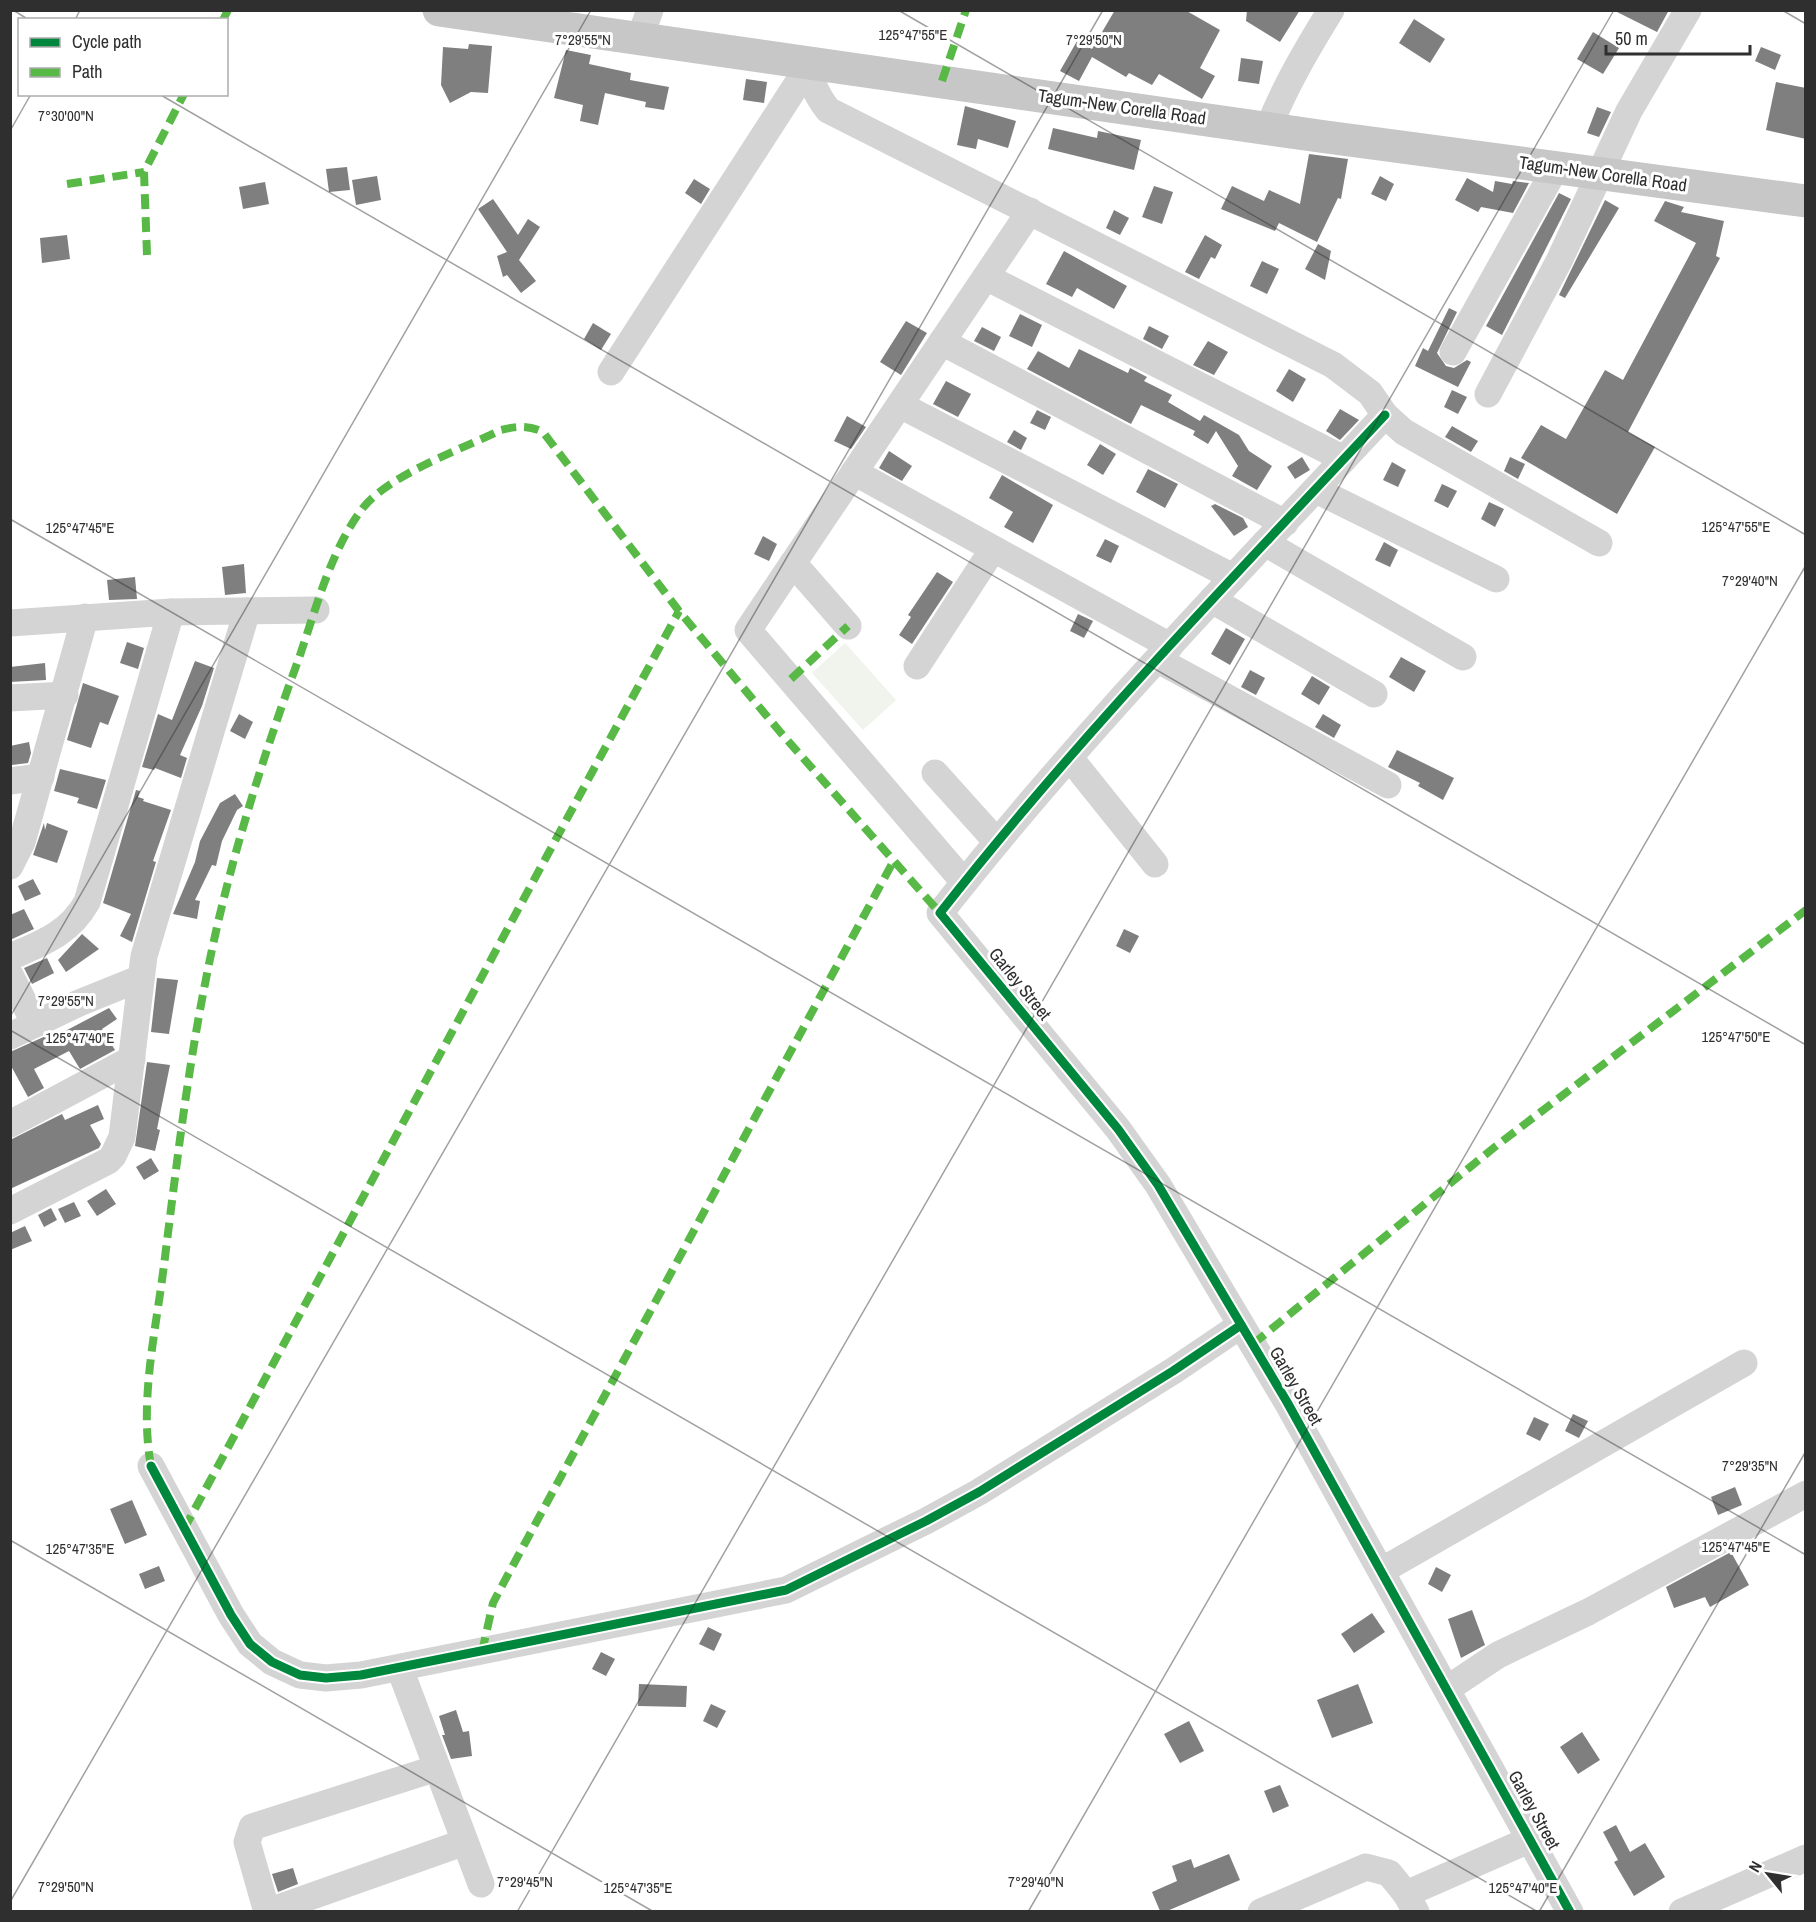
<svg xmlns="http://www.w3.org/2000/svg" width="1816" height="1922" font-family="'Archivo Narrow',sans-serif">
	<style>
		.green { fill: #f0f4ec }
		.building { fill: #7f7f7f }
		.lines { fill: none; stroke-linecap: round; stroke-linejoin: round }
		.minor { stroke: #d4d4d4; stroke-width: 27 }
		.major { stroke: #c7c7c7; stroke-width: 33 }
		.quiet { stroke: #58b947; stroke-width: 8; stroke-dasharray: 15 8; stroke-linecap: butt }
		.cycleway-casing { stroke: #fff; stroke-width: 13 }
		.cycleway { stroke: #00873e; stroke-width: 9 }
		.ticks { fill: none; stroke: #2f2f2f; stroke-width: 1.5; stroke-opacity: 0.45 }
		.labels { text-anchor: middle; stroke-width: 6; stroke-linejoin: round; paint-order: stroke }
		.street-label { font-size: 18px; fill: #2f2f2f; stroke: #fff }
		.ticks-label { font-size: 15px; text-anchor: middle; fill: #2f2f2f; stroke: #fff; stroke-width: 6; stroke-linejoin: round; paint-order: stroke }
	</style>
	<rect width="100%" height="100%" fill="#fff"/>
	<path class="green" d="M845,643L896,700L863,730L812,673Z"/>
	<g class="building">
		<path d="M1115,10H1185L1220,30L1200,68L1215,76L1202,99L1159,74L1152,85L1129,73L1126,77L1092,57L1079,81L1060,71L1077,41L1092,49Z"/>
		<path d="M1247,10H1300L1280,42L1246,21Z"/>
		<path d="M1613,10H1669L1657,32Z"/>
		<path d="M1414,19L1445,39L1430,63L1399,43Z"/>
		<path d="M1593,32L1619,48L1603,74L1577,59Z"/>
		<path d="M469,44L492,46L488,93L471,92L450,103L441,85L443,47L468,49Z"/>
		<path d="M1761,47L1781,55L1775,70L1755,61Z"/>
		<path d="M566,50L591,55L589,64L631,73L630,80L669,87L664,110L645,107L646,102L605,93L598,125L580,121L583,105L554,98Z"/>
		<path d="M1241,58L1263,61L1259,84L1238,81Z"/>
		<path d="M746,79L767,82L764,103L743,100Z"/>
		<path d="M1776,82L1806,88V139L1766,130Z"/>
		<path d="M965,106L1016,121L1008,148L978,139L976,149L957,145Z"/>
		<path d="M1597,107L1611,112L1599,137L1587,133Z"/>
		<path d="M1053,128L1097,138L1098,131L1141,140L1134,170L1048,149Z"/>
		<path d="M1309,154L1348,159L1341,199L1338,198L1317,242L1279,223L1275,231L1221,209L1232,186L1264,201L1269,190L1300,204Z"/>
		<path d="M347,167L350,190L329,192L326,169Z"/>
		<path d="M377,176L381,200L356,205L352,180Z"/>
		<path d="M1380,176L1394,184L1386,201L1371,194Z"/>
		<path d="M1467,178L1493,192L1495,181L1512,184L1513,181L1529,183L1513,213L1481,207L1478,212L1455,200Z"/>
		<path d="M694,179L710,189L701,204L685,193Z"/>
		<path d="M265,182L269,204L243,209L239,187Z"/>
		<path d="M1154,186L1173,192L1162,224L1142,217Z"/>
		<path d="M1559,193L1571,199L1502,335L1486,326Z"/>
		<path d="M493,199L518,235L528,219L540,227L519,260L536,281L521,293L507,275L503,277L497,256L507,252L478,209Z"/>
		<path d="M1605,200L1619,208L1565,298L1559,295Z"/>
		<path d="M1665,201L1684,207L1681,212L1724,221L1716,256L1720,258L1628,432L1655,447L1617,514L1521,458L1541,425L1566,439L1605,370L1623,380L1696,243L1654,221Z"/>
		<path d="M1114,210L1129,218L1120,235L1106,228Z"/>
		<path d="M67,235L70,259L42,263L40,238Z"/>
		<path d="M1205,235L1222,245L1215,259L1211,257L1199,279L1185,272Z"/>
		<path d="M1318,244L1331,251L1325,280L1305,269Z"/>
		<path d="M1064,251L1127,286L1114,309L1077,288L1072,297L1046,284Z"/>
		<path d="M1262,261L1279,269L1267,294L1250,286Z"/>
		<path d="M1449,308L1457,312L1437,353L1446,366L1454,368L1467,360L1471,362L1458,387L1415,366L1423,348L1428,351Z"/>
		<path d="M1020,314L1042,325L1032,347L1009,336Z"/>
		<path d="M906,321L927,333L901,375L880,362Z"/>
		<path d="M593,323L611,334L601,350L584,339Z"/>
		<path d="M1149,326L1169,336L1162,349L1143,339Z"/>
		<path d="M982,327L1001,337L994,351L974,341Z"/>
		<path d="M1208,341L1228,352L1214,375L1193,365Z"/>
		<path d="M1079,349L1128,373L1130,368L1147,377L1144,381L1172,395L1168,402L1200,421L1204,415L1239,435L1249,451L1272,466L1257,490L1232,476L1238,466L1216,431L1208,444L1193,435L1195,431L1141,405L1131,424L1027,369L1038,351L1069,368Z"/>
		<path d="M1289,369L1306,379L1293,402L1276,391Z"/>
		<path d="M946,381L971,394L958,417L933,404Z"/>
		<path d="M1452,390L1467,397L1458,414L1444,407Z"/>
		<path d="M1340,409L1359,420L1340,440L1326,431Z"/>
		<path d="M1037,410L1051,417L1045,430L1030,423Z"/>
		<path d="M847,416L866,427L851,449L834,441Z"/>
		<path d="M1452,426L1478,441L1471,452L1445,437Z"/>
		<path d="M1014,430L1027,438L1021,450L1007,442Z"/>
		<path d="M1100,444L1116,454L1103,475L1087,465Z"/>
		<path d="M889,451L912,466L902,481L879,468Z"/>
		<path d="M1302,457L1310,470L1295,479L1287,467Z"/>
		<path d="M1510,457L1525,464L1518,479L1504,471Z"/>
		<path d="M1392,462L1406,470L1398,487L1383,480Z"/>
		<path d="M1148,469L1178,484L1165,508L1136,492Z"/>
		<path d="M1002,475L1053,505L1033,543L1004,527L1013,512L989,498Z"/>
		<path d="M1442,484L1457,491L1448,508L1434,501Z"/>
		<path d="M1489,502L1504,509L1495,527L1481,519Z"/>
		<path d="M1215,504L1243,518L1248,527L1234,536L1211,506Z"/>
		<path d="M763,536L777,544L769,561L754,554Z"/>
		<path d="M1105,539L1119,546L1111,563L1096,556Z"/>
		<path d="M1384,542L1398,550L1390,567L1375,560Z"/>
		<path d="M244,564L246,593L225,595L222,567Z"/>
		<path d="M937,572L953,582L912,644L899,635L911,617L908,615Z"/>
		<path d="M135,577L137,599L109,600L107,580Z"/>
		<path d="M1078,614L1093,621L1084,638L1070,631Z"/>
		<path d="M1226,628L1245,639L1230,665L1211,654Z"/>
		<path d="M127,642L144,648L138,669L120,663Z"/>
		<path d="M1401,657L1426,671L1414,692L1389,677Z"/>
		<path d="M195,661L214,668L202,706L180,755L187,758L181,778L155,768L154,770L142,767L158,714L172,720Z"/>
		<path d="M45,663L46,680L10,682V667Z"/>
		<path d="M1250,670L1265,678L1256,695L1241,687Z"/>
		<path d="M1312,676L1330,687L1319,705L1301,694Z"/>
		<path d="M83,683L119,696L108,725L100,722L91,748L67,740Z"/>
		<path d="M239,714L253,722L245,739L230,731Z"/>
		<path d="M1323,714L1341,725L1334,738L1315,727Z"/>
		<path d="M29,742L31,753L28,763L12,765L10,746Z"/>
		<path d="M1397,750L1454,778L1443,800L1418,786L1420,783L1388,767Z"/>
		<path d="M60,769L106,780L97,809L77,803L79,798L54,791Z"/>
		<path d="M136,790L140,791L138,797L144,799L143,801L171,810L153,861L156,862L132,942L120,936L131,914L103,903Z"/>
		<path d="M235,794L243,806L237,810L222,841L216,866L212,865L195,900L200,901L197,919L173,914L195,862L200,841L220,803Z"/>
		<path d="M44,823L45,830L47,823L68,831L57,863L33,855Z"/>
		<path d="M33,879L41,894L25,901L18,886Z"/>
		<path d="M24,909L34,929L10,940V915Z"/>
		<path d="M1124,929L1139,936L1130,953L1116,946Z"/>
		<path d="M82,934L99,949L66,972L58,960Z"/>
		<path d="M47,958L54,973L32,984L24,968Z"/>
		<path d="M157,978L178,980L169,1034L151,1032Z"/>
		<path d="M109,1008L117,1019L102,1029L115,1050L80,1069L69,1051L34,1069L44,1088L28,1097L10,1064V1052L48,1035L50,1039Z"/>
		<path d="M147,1062L170,1065L157,1129L160,1130L155,1151L135,1146Z"/>
		<path d="M98,1105L104,1119L90,1125L101,1144L99,1148L10,1189V1140L62,1114L65,1120Z"/>
		<path d="M151,1158L159,1171L144,1180L136,1167Z"/>
		<path d="M106,1189L116,1204L97,1216L87,1201Z"/>
		<path d="M74,1202L81,1216L65,1223L58,1209Z"/>
		<path d="M51,1208L57,1220L44,1227L38,1215Z"/>
		<path d="M25,1226L32,1241L10,1250V1233Z"/>
		<path d="M1573,1414L1588,1421L1579,1438L1565,1431Z"/>
		<path d="M1534,1417L1549,1424L1540,1441L1526,1434Z"/>
		<path d="M1735,1487L1742,1505L1718,1515L1711,1497Z"/>
		<path d="M132,1500L147,1535L125,1544L110,1509Z"/>
		<path d="M1731,1552L1749,1585L1710,1607L1705,1597L1674,1608L1666,1587Z"/>
		<path d="M159,1566L165,1581L145,1589L139,1574Z"/>
		<path d="M1436,1567L1451,1575L1442,1592L1428,1584Z"/>
		<path d="M1472,1610L1485,1645L1461,1658L1448,1619Z"/>
		<path d="M1372,1613L1385,1632L1354,1653L1341,1634Z"/>
		<path d="M708,1627L722,1634L714,1651L699,1644Z"/>
		<path d="M601,1652L615,1659L606,1676L592,1669Z"/>
		<path d="M639,1684L687,1686L686,1707L638,1706Z"/>
		<path d="M1358,1684L1373,1723L1332,1738L1317,1700Z"/>
		<path d="M711,1704L726,1711L717,1728L703,1721Z"/>
		<path d="M456,1710L463,1732L469,1731L472,1756L451,1759L442,1735H445L439,1716Z"/>
		<path d="M1189,1721L1204,1751L1180,1763L1164,1734Z"/>
		<path d="M1582,1732L1600,1760L1578,1774L1560,1747Z"/>
		<path d="M1280,1785L1289,1806L1273,1813L1264,1791Z"/>
		<path d="M1616,1825L1630,1852L1645,1843L1665,1877L1634,1896L1614,1862L1618,1860L1603,1832Z"/>
		<path d="M1229,1854L1240,1880L1167,1911H1160L1152,1892L1177,1881L1172,1866L1191,1859L1194,1868Z"/>
		<path d="M293,1868L298,1884L278,1892L272,1874Z"/>
	</g>
	<g class="lines">
		<g class="minor">
			<path d="M639,40L650,10"/>
			<path d="M810,64C811,83 816,94 828,110L1333,365L1370,393L1385,415L1404,432L1599,543"/>
			<path d="M1268,129C1285,86 1307,49 1331,10"/>
			<path d="M986,277L1344,459"/>
			<path d="M942,342L1285,523"/>
			<path d="M1453,352L1556,167"/>
			<path d="M611,372L810,64"/>
			<path d="M1488,394L1559,261L1629,111L1688,10"/>
			<path d="M900,405L1233,577"/>
			<path d="M1385,415C1233,578 1077,738 940,913L1118,1129L1158,1185L1287,1402L1570,1912"/>
			<path d="M854,472L1170,646"/>
			<path d="M1316,490L1496,579"/>
			<path d="M1265,543L1463,657"/>
			<path d="M793,563L848,626"/>
			<path d="M1212,600L1374,694"/>
			<path d="M10,623L171,612L316,610"/>
			<path d="M1158,660L1388,785"/>
			<path d="M917,666L993,549"/>
			<path d="M10,698L65,695"/>
			<path d="M1070,758L1155,864"/>
			<path d="M935,773L997,842"/>
			<path d="M10,781L41,777"/>
			<path d="M10,866L22,842L85,617"/>
			<path d="M964,882L748,630L1030,211"/>
			<path d="M10,957C42,943 69,934 87,902L171,612"/>
			<path d="M10,975L35,1024"/>
			<path d="M10,1036L79,1003L141,978"/>
			<path d="M10,1124L132,1059"/>
			<path d="M10,1211L108,1161L113,1156L122,1137L144,956L247,611"/>
			<path d="M151,1466L231,1615L250,1644L272,1662L300,1675L326,1678L361,1675L786,1590L926,1521L979,1492L1173,1371L1241,1325"/>
			<path d="M1381,1571L1744,1363"/>
			<path d="M400,1669L481,1884"/>
			<path d="M1447,1689L1498,1655L1588,1612L1806,1494"/>
			<path d="M437,1768L252,1827L247,1842L267,1912L465,1842"/>
			<path d="M1406,1894L1531,1839"/>
			<path d="M1261,1912L1366,1867L1389,1873L1406,1894L1416,1912"/>
			<path d="M1682,1912L1806,1858"/>
		</g>
		<path class="major" d="M439,10L1319,136L1806,201"/>
		<g class="quiet">
			<path d="M223,20L228,10"/>
			<path d="M942,81L966,10"/>
			<path d="M67,184L144,172"/>
			<path d="M147,255L144,172L184,94"/>
			<path d="M791,679L848,626"/>
			<path d="M1253,1344L1496,1146L1806,910"/>
			<path d="M151,1466C139,1401 156,1330 164,1265C176,1170 187,1073 206,979C227,870 261,762 299,658C316,609 330,552 362,509C388,475 462,449 501,430C517,426 528,425 543,432L679,611L781,733L940,913"/>
			<path d="M184,1529L679,611"/>
			<path d="M482,1652L493,1603L504,1582L893,862"/>
		</g>
		<defs>
			<g id="cycleway">
				<path d="M1385,415C1233,578 1077,738 940,913L1118,1129L1158,1185L1287,1402L1570,1912"/>
				<path d="M151,1466L231,1615L250,1644L272,1662L300,1675L326,1678L361,1675L786,1590L926,1521L979,1492L1173,1371L1241,1325"/>
			</g>
		</defs>
		<use href="#cycleway" class="cycleway-casing"/>
		<use href="#cycleway" class="cycleway"/>
	</g>
	<path class="ticks" d="M13,10L29,20M898,10L1806,535M1782,10L1806,24M75,20L80,10M159,94L1806,1045M10,131L31,94M10,519L1806,1555M10,1017L591,10M10,1030L1538,1912M10,1540L654,1912M10,1902L1103,10M517,1912L1614,10M1028,1912L1806,565M1539,1912L1806,1451"/>
	<g class="labels">
		<g class="street-label">
			<text transform="translate(1122 107) rotate(8)" y="6">Tagum-New Corella Road</text>
			<text transform="translate(1603 174) rotate(8)" y="6">Tagum-New Corella Road</text>
			<text transform="translate(1020 984) rotate(51)" y="6">Garley Street</text>
			<text transform="translate(1296 1386) rotate(60)" y="6">Garley Street</text>
			<text transform="translate(1534 1810) rotate(61)" y="6">Garley Street</text>
		</g>
	</g>
	<g class="ticks-label">
		<text x="913" y="40">125°47'55"E</text>
		<text x="583" y="45">7°29'55"N</text>
		<text x="1094" y="45">7°29'50"N</text>
		<text x="66" y="121">7°30'00"N</text>
		<text x="1736" y="532">125°47'55"E</text>
		<text x="80" y="533">125°47'45"E</text>
		<text x="1750" y="586">7°29'40"N</text>
		<text x="66" y="1006">7°29'55"N</text>
		<text x="1736" y="1042">125°47'50"E</text>
		<text x="80" y="1043">125°47'40"E</text>
		<text x="1750" y="1471">7°29'35"N</text>
		<text x="1736" y="1552">125°47'45"E</text>
		<text x="80" y="1554">125°47'35"E</text>
		<text x="525" y="1887">7°29'45"N</text>
		<text x="1036" y="1887">7°29'40"N</text>
		<text x="66" y="1892">7°29'50"N</text>
		<text x="638" y="1893">125°47'35"E</text>
		<text x="1523" y="1893">125°47'40"E</text>
	</g>
	<rect width="1816" height="1922" fill="none" stroke="#2f2f2f" stroke-width="24"/>
	<rect x="18" y="18" width="210" height="78" fill="#ffffff" stroke="#acacac" stroke-width="1.5"/>
	<rect x="30" y="38" width="30" height="9" fill="#00873e" stroke="#acacac" stroke-width="1.5"/>
	<text x="72" y="48" font-size="18" fill="#2f2f2f">Cycle path</text>
	<rect x="30" y="68" width="30" height="9" fill="#58b947" stroke="#acacac" stroke-width="1.5"/>
	<text x="72" y="78" font-size="18" fill="#2f2f2f">Path</text>
	<g transform="translate(1768 1874) rotate(300)" stroke="#ffffff" stroke-width="4.5" paint-order="stroke">
	<path d="M0-4.5L10 22L0 15L-10 22Z" fill="#2f2f2f"/>
	<text y="-9" font-size="16" font-weight="bold" text-anchor="middle" fill="#2f2f2f">N</text>
	</g>
	<path d="M1606 45v9h144v-9" fill="none" stroke="#2f2f2f" stroke-width="3"/>
	<text x="1615" y="45" font-size="18" fill="#2f2f2f" stroke="#ffffff" stroke-width="4.5" paint-order="stroke">50 m</text>
</svg>
